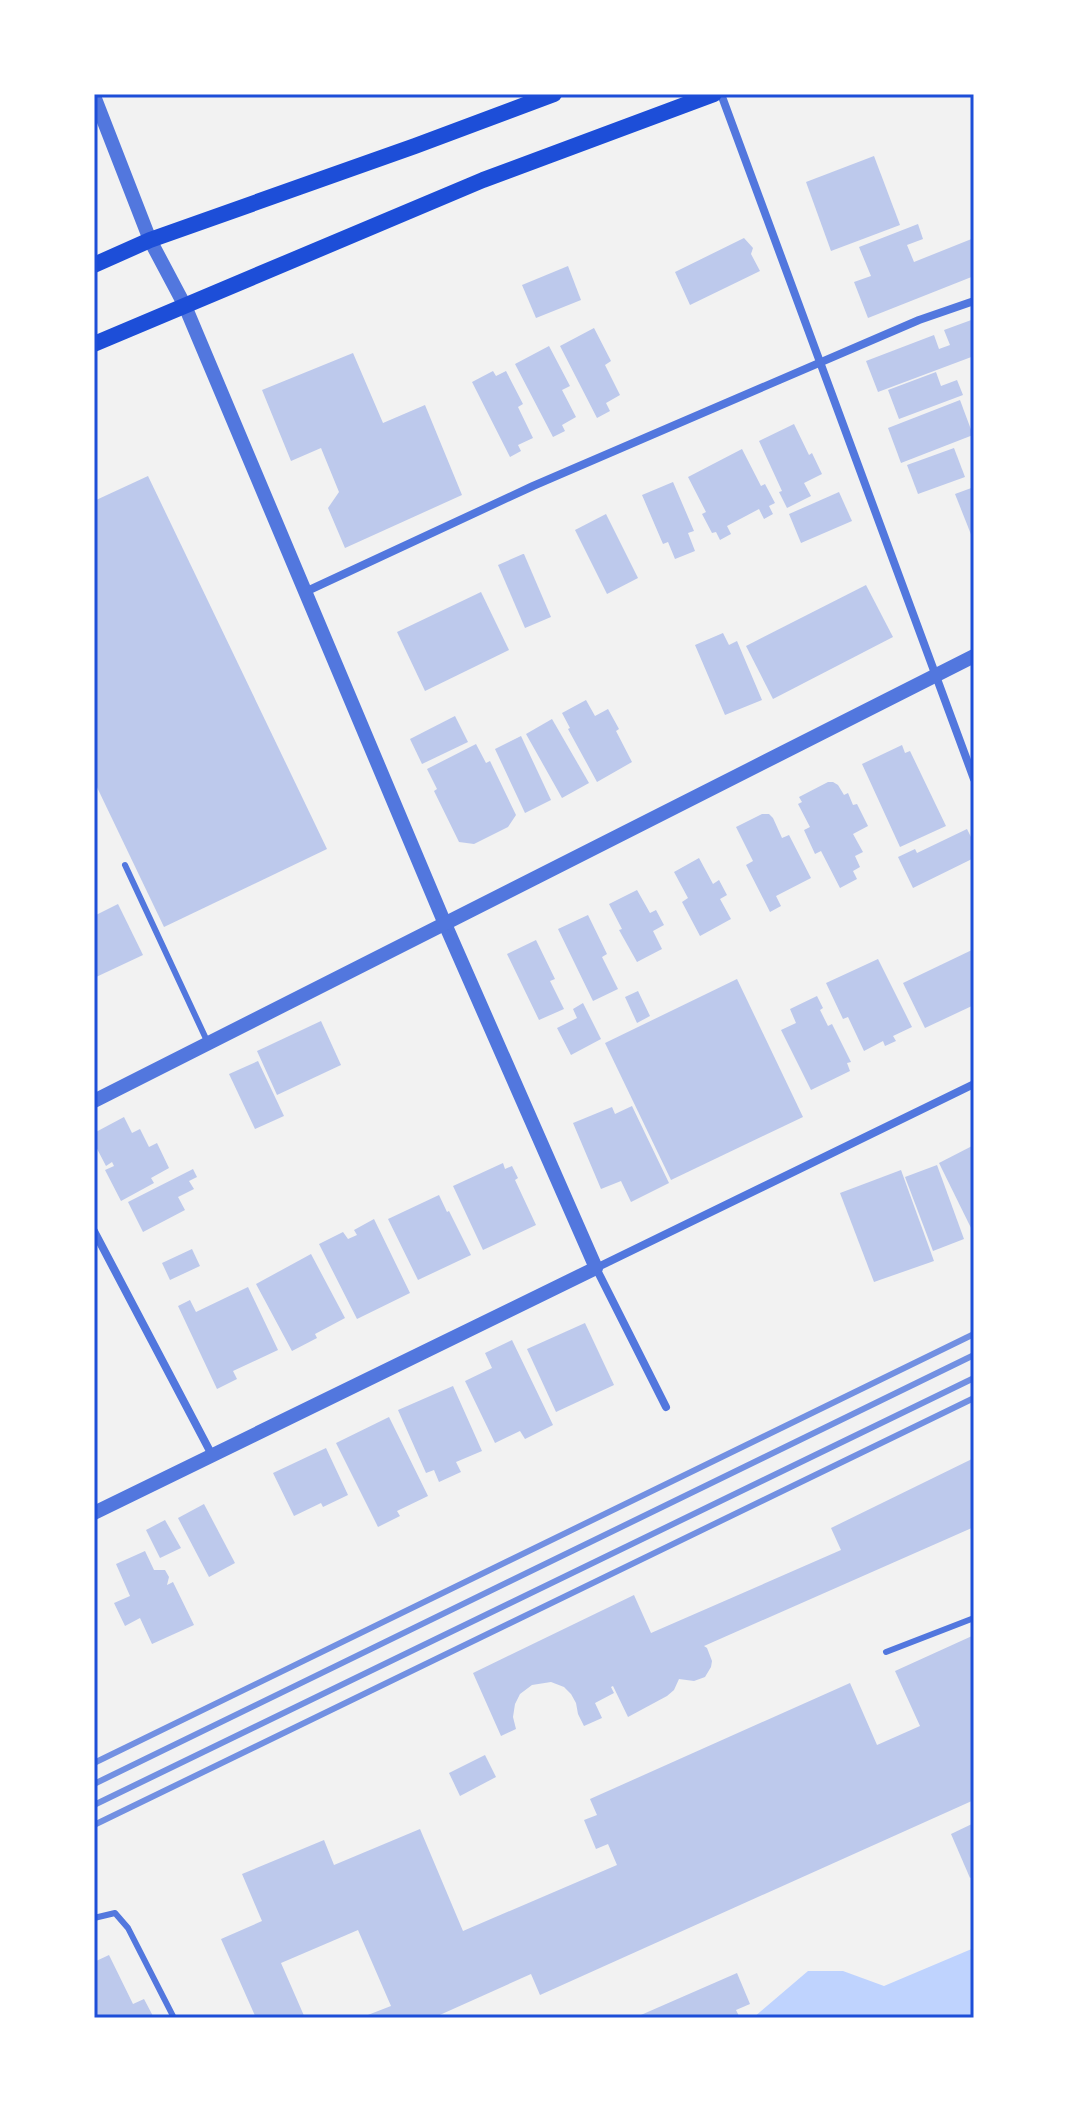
<svg xmlns="http://www.w3.org/2000/svg" width="1068" height="2112" font-family="'Noto Sans',sans-serif">
	<style>
		.water { fill: #bfd3fe }
		.building { fill: #bdc9ec }
		.lines { fill: none; stroke-linecap: round; stroke-linejoin: round }
		.service { stroke: #5277de; stroke-width: 6 }
		.minor { stroke: #5277de; stroke-width: 8 }
		.tertiary { stroke: #5277de; stroke-width: 14 }
		.secondary { stroke: #1d4ed8; stroke-width: 16 }
		.rail { stroke: #7290e2; stroke-width: 6 }
		.neatline { fill: none; stroke: #1d4ed8; stroke-width: 3 }
	</style>
	<rect width="100%" height="100%" fill="#f2f2f2"/>
	<path class="water" d="M974,1948V2018H753L808,1971H843L884,1986Z"/>
	<g class="building">
		<path d="M874,156L900,225L831,251L806,182Z"/>
		<path d="M918,224L923,239L907,245L914,262L974,238V276L868,318L854,282L871,276L859,247Z"/>
		<path d="M744,238L753,248L751,254L760,271L690,305L675,272Z"/>
		<path d="M568,266L581,300L536,318L522,285Z"/>
		<path d="M974,319V356L878,392L866,361L934,335L939,349L950,345L944,330Z"/>
		<path d="M594,328L611,361L605,365L620,395L606,403L610,411L597,418L560,346Z"/>
		<path d="M549,346L570,386L562,390L576,417L562,425L565,431L553,437L515,364Z"/>
		<path d="M353,353L383,423L425,405L462,495L345,548L328,508L339,492L321,448L291,461L262,390Z"/>
		<path d="M493,371L496,376L506,371L523,404L518,407L533,438L518,445L521,451L510,457L472,382Z"/>
		<path d="M936,372L941,386L957,380L963,395L899,419L888,390Z"/>
		<path d="M960,400L973,435L901,463L888,428Z"/>
		<path d="M794,424L809,455L812,453L822,474L804,483L811,496L787,508L779,492L782,491L759,441Z"/>
		<path d="M954,448L965,477L918,494L907,465Z"/>
		<path d="M742,449L761,486L765,484L775,503L769,506L773,514L764,519L759,509L727,526L731,534L720,540L716,532L712,533L702,514L706,512L688,477Z"/>
		<path d="M148,476L327,849L164,927L94,781V501Z"/>
		<path d="M673,482L694,531L688,533L695,551L675,559L668,542L663,544L642,495Z"/>
		<path d="M974,487V542L955,494Z"/>
		<path d="M839,492L852,521L801,543L789,514Z"/>
		<path d="M606,514L638,578L607,594L575,530Z"/>
		<path d="M523,554H524L551,617L525,628L498,565Z"/>
		<path d="M866,585L893,637L773,699L746,646Z"/>
		<path d="M481,592L509,650L425,691L397,632Z"/>
		<path d="M723,633L729,645L737,641L762,700L725,715L695,645Z"/>
		<path d="M586,700L595,716L608,709L619,729L616,731L632,762L597,782L568,729L570,728L562,713Z"/>
		<path d="M455,716L468,742L422,764L410,739Z"/>
		<path d="M552,719L589,783L562,798L526,734Z"/>
		<path d="M521,736L551,800L525,813L495,749Z"/>
		<path d="M476,744L486,763L490,761L516,815L508,827L474,844L459,842L434,791L437,789L427,769Z"/>
		<path d="M902,745L905,753L910,751L946,826L900,847L862,764Z"/>
		<path d="M828,782H833L838,785L844,795L848,793L853,805L857,804L868,826L853,834L863,852L855,856L860,867L853,871L857,879L840,888L821,851L815,854L804,830L810,827L798,804L802,802L799,797Z"/>
		<path d="M762,814H769L773,818L782,838L789,835L811,878L776,896L781,906L770,912L746,865L753,861L736,827Z"/>
		<path d="M967,829L974,843V858L913,888L898,857L915,849L917,853Z"/>
		<path d="M699,858L713,884L719,880L727,895L720,899L731,919L700,936L682,902L688,898L674,872Z"/>
		<path d="M637,890L650,913L656,910L664,925L653,931L662,949L637,962L619,930L622,929L609,904Z"/>
		<path d="M118,904L143,955L94,978V916Z"/>
		<path d="M588,915L607,954L602,957L618,989L593,1001L558,929Z"/>
		<path d="M536,940L555,979L550,981L564,1009L539,1020L507,954Z"/>
		<path d="M974,949V1005L925,1028L903,983Z"/>
		<path d="M878,959L912,1027L893,1036L896,1041L885,1046L883,1041L864,1051L848,1017L843,1019L826,983Z"/>
		<path d="M737,979L803,1117L671,1180L605,1043Z"/>
		<path d="M638,991L650,1016L637,1023L625,997Z"/>
		<path d="M817,996L823,1008L820,1010L828,1026L832,1024L851,1062L847,1063L850,1071L811,1090L781,1030L796,1023L790,1009Z"/>
		<path d="M583,1003L601,1039L571,1055L557,1028L577,1018L573,1009Z"/>
		<path d="M321,1021L341,1065L277,1095L257,1051Z"/>
		<path d="M258,1061L284,1116L255,1129L229,1074Z"/>
		<path d="M632,1106L669,1183L631,1202L621,1181L601,1189L573,1123L612,1107L615,1114Z"/>
		<path d="M124,1117L132,1133L140,1129L149,1147L157,1143L169,1168L151,1178L154,1183L121,1201L105,1170L114,1166L112,1162L106,1166L94,1143V1133Z"/>
		<path d="M974,1145V1234L939,1163Z"/>
		<path d="M503,1163L505,1169L512,1166L518,1178L515,1180L536,1225L483,1250L453,1186Z"/>
		<path d="M937,1165L964,1239L933,1251L905,1177Z"/>
		<path d="M193,1169L197,1177L189,1181L194,1189L178,1197L185,1210L143,1232L128,1202Z"/>
		<path d="M901,1170L934,1261L874,1282L840,1193Z"/>
		<path d="M439,1195L447,1212L449,1211L471,1255L418,1280L388,1219Z"/>
		<path d="M374,1219L410,1293L357,1319L319,1244L343,1232L348,1239L357,1235L354,1230Z"/>
		<path d="M192,1249L200,1266L170,1280L162,1263Z"/>
		<path d="M311,1254L345,1318L315,1334L317,1338L292,1351L256,1284Z"/>
		<path d="M248,1287L278,1350L233,1371L237,1379L217,1389L178,1306L190,1300L196,1312Z"/>
		<path d="M585,1323L614,1385L556,1412L527,1349Z"/>
		<path d="M512,1340L553,1425L525,1439L520,1431L495,1443L465,1381L492,1368L485,1353Z"/>
		<path d="M453,1386L482,1451L456,1462L461,1472L439,1482L434,1470L426,1473L398,1410Z"/>
		<path d="M389,1417L428,1496L397,1511L400,1516L378,1527L336,1443Z"/>
		<path d="M326,1448L348,1495L323,1507L321,1503L294,1516L273,1473Z"/>
		<path d="M974,1458V1527L704,1646L707,1648L712,1661L711,1667L705,1677L694,1681L679,1679L674,1690L667,1696L628,1717L613,1686L611,1687L614,1693L595,1703L602,1718L584,1726L578,1714L576,1703L571,1694L564,1687L551,1682L532,1685L520,1694L515,1704L513,1717L516,1729L501,1736L473,1673L634,1595L651,1633L841,1550L831,1528Z"/>
		<path d="M204,1504L235,1563L209,1577L178,1518Z"/>
		<path d="M165,1520L181,1548L160,1558L146,1530Z"/>
		<path d="M145,1551L154,1570H165L169,1577L167,1585L173,1582L194,1625L152,1644L140,1618L125,1626L114,1603L130,1596L116,1564Z"/>
		<path d="M972,1636L974,1640V1800L540,1995L531,1974L433,2018H360L391,2006L358,1930L281,1963L305,2018H256L221,1939L262,1921L242,1874L324,1840L334,1865L420,1829L463,1931L617,1865L608,1844L596,1849L584,1820L597,1815L590,1799L850,1683L877,1745L920,1726L895,1671Z"/>
		<path d="M485,1755L496,1777L460,1796L449,1773Z"/>
		<path d="M974,1823V1876L970,1878L951,1834Z"/>
		<path d="M109,1955L133,2004L144,1999L154,2018H94V1962Z"/>
		<path d="M737,1973L750,2004L736,2010L740,2018H634Z"/>
	</g>
	<g class="lines">
		<g class="service">
			<path d="M125,865L208,1043"/>
			<path d="M886,1652L974,1618"/>
			<path d="M94,1918L115,1913L128,1928L174,2018"/>
		</g>
		<g class="minor">
			<path d="M721,94L974,779"/>
			<path d="M305,592L533,486L919,320L974,301"/>
			<path d="M94,1231L212,1455"/>
			<path d="M666,1407L596,1268L974,1084"/>
		</g>
		<g class="tertiary">
			<path d="M94,96L150,240L185,306L445,924L596,1268L94,1513"/>
			<path d="M94,1101L974,656"/>
		</g>
		<g class="secondary">
			<path d="M94,265L150,240L415,146L554,94"/>
			<path d="M94,344L483,180L714,94"/>
		</g>
		<g class="rail">
			<path d="M94,1763L974,1334"/>
			<path d="M94,1784L974,1355"/>
			<path d="M94,1805L974,1378"/>
			<path d="M94,1825L974,1398"/>
		</g>
	</g>
	<rect width="1068" height="2112" fill="none" stroke="#ffffff" stroke-width="192"/>
	<rect x="96" y="96" width="876" height="1920" class="neatline"/>
</svg>
